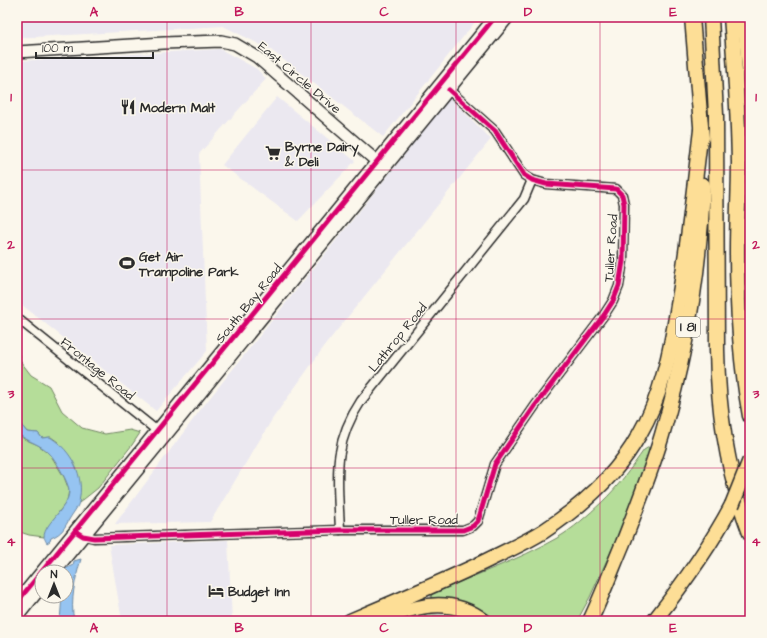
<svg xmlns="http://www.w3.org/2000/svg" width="767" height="638" font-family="'Architects Daughter',sans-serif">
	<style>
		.built { fill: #ebe8f0 }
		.green { fill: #b5dd99; stroke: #708462 }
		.water { fill: #96c4f1; stroke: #6b87a2 }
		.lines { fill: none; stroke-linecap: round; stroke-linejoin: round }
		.street-casing { stroke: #2b2b2b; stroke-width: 11 }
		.secondary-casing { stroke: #2b2b2b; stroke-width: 14 }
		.highway-casing { stroke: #2b2b2b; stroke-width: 17 }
		.street { stroke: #fbf7ec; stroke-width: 8 }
		.secondary { stroke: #fbf7ec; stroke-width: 11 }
		.highway { stroke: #fdde96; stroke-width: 14 }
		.highway-bridge-casing { stroke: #2b2b2b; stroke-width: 17; stroke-linecap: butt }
		.highway-bridge { stroke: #fdde96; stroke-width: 14 }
		.cycleway-casing { stroke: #fbf7ec; stroke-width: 8 }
		.cycleway { stroke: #d6006c; stroke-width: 5 }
		.grid { fill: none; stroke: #c2185b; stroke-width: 1; stroke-opacity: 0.55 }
		.labels { text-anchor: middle; stroke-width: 3; stroke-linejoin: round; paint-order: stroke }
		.shield { fill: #fbf7ec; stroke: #696865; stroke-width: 1 }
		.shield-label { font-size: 12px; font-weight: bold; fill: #2b2b2b }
		.street-label { font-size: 13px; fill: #2b2b2b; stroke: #fbf7ec }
		.poi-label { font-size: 13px; font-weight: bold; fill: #2b2b2b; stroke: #fbf7ec; text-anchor: start }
		.neatline { fill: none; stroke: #c2185b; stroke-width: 1.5 }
		.grid-label { font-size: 13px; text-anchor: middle; font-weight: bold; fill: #c2185b }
	</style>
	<rect width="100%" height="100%" fill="#fbf7ec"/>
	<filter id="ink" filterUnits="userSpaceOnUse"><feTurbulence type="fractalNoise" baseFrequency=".025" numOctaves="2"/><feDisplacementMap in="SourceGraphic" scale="8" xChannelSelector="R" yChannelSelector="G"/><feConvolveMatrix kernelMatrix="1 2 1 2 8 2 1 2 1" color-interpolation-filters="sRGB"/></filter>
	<g filter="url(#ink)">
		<g class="built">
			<path d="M17,17H479L383,137L271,50L223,26L17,38Z"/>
			<path d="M220,49L257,69L266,79L199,154L207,351L156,411L17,301V61Z"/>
			<path d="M277,97L355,161L298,221L222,165Z"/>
			<path d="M450,98L491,139L326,344L273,418L210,522L115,524L201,409Z"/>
			<path d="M228,540L232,621H125L121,615L109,545Z"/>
		</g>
		<g class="green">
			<path d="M17,348L21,362L31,375L49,386L62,411L82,428L105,434L130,430L140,433L132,445L98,488L79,503L80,486L58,442L51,437L42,438L38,433L27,432L17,420V407L20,401L17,392Z"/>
			<path d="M17,433L24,439L38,445L50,454L64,477L69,490L67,501L47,528L44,537L29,535L17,531Z"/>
			<path d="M649,447L650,451L627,516L590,597L577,621H494L488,616L431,597L432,594C473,575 517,561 557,538C573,529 588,515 602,502C618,487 631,468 644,450Z"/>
			<path d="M430,615L452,616L468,621H406Z"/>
		</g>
		<g class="water">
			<path d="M17,420L27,432L38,433L42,438L50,437C72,451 85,476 79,502C78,507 73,513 70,518C64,528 63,533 51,538L50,541L47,543C46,542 44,537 44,537C44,523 69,508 69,491C69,483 56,461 51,455C42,444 27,442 17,433Z"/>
			<path d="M81,559C75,579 70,601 74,621H60L62,596H66L65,569L73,565L74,561Z"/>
		</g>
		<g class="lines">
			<defs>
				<g id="street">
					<path d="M17,318L161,434"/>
					<path d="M340,530C338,479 331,446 361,401L524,199L532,180"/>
					<path d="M81,535L94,538L340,530H463L473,526L478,521L495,464L535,406L604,315L613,301L619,286L623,261L624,204L622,195L616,189L546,184L532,180L524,175L495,131L449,90"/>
				</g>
				<g id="secondary">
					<path d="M17,52L164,43L221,41L235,44L257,57L382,166"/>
					<path d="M54,572L508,17"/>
					<path d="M17,602L495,17"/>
					<path d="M17,617L42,586"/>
				</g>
				<g id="highway">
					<path d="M692,17L702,138"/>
					<path d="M711,17L716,115L717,350C718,412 728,475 750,533"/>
					<path d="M731,17C735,65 738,114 739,162C739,192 737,221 737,250C737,305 740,362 750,416"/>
					<path d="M744,17L750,76"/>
					<path d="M350,621C395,602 440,583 484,562C504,552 525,543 544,531C582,506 617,475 639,435C662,396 671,349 678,305C688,247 694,188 701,130"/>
					<path d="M378,621C414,606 450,595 484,621"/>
					<path d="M590,621C602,596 612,569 623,543C637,507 651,472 662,435C686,354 700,270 703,185"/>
					<path d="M654,621C683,584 710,547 732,505"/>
				</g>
			</defs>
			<use href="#street" class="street-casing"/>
			<use href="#secondary" class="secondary-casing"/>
			<use href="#highway" class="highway-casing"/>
			<use href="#street" class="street"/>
			<use href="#secondary" class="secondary"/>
			<use href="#highway" class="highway"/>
			<defs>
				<path id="highway-bridge" d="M732,505L750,460"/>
			</defs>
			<use href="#highway-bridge" class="highway-bridge-casing"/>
			<use href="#highway-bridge" class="highway-bridge"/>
			<defs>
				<g id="cycleway">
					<path d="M75,531L83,536L94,538L340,530H463L473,526L478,521L495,464L535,406L604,315L613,301L619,286L623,261L624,204L622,195L616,189L546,184L532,180L524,175L495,131L449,90"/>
					<path d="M17,602L495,17"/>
				</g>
			</defs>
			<use href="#cycleway" class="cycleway-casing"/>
			<use href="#cycleway" class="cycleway"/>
		</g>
	</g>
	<path class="grid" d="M167,17V621M311,17V621M456,17V621M600,17V621M17,170H750M17,319H750M17,468H750"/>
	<defs>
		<symbol id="restaurant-bare" viewBox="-9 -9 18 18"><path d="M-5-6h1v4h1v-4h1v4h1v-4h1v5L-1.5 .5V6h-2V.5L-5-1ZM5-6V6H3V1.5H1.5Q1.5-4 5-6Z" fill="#2b2b2b" stroke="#fbf7ec" stroke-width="2.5" paint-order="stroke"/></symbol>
		<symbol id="supermarket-bare" viewBox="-9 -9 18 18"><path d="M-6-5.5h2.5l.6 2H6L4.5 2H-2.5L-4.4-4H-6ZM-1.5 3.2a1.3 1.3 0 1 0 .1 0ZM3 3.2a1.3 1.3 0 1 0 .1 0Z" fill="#2b2b2b" stroke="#fbf7ec" stroke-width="2.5" paint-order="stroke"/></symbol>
		<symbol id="stadium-bare" viewBox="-9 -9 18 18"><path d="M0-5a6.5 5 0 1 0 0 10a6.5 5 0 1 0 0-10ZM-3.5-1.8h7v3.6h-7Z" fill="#2b2b2b" stroke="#fbf7ec" stroke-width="2.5" paint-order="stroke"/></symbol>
		<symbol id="hotel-bare" viewBox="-9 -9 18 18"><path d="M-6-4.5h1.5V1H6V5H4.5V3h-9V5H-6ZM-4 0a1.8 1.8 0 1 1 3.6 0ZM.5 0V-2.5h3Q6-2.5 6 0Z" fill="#2b2b2b" stroke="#fbf7ec" stroke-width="2.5" paint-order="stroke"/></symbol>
	</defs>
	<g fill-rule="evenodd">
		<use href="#restaurant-bare" x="117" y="96" width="22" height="22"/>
		<use href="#supermarket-bare" x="262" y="142" width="22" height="22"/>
		<use href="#stadium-bare" x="116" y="252" width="22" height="22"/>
		<use href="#hotel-bare" x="205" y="580" width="22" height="22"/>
	</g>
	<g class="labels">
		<rect class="shield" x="676" y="317" width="24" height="20" rx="3"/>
		<g class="shield-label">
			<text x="688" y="331">I 81</text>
		</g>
		<g class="street-label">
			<text transform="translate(300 77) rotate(40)" y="5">East Circle Drive</text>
			<text transform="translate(610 248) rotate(-86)" y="5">Tuller Road</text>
			<text transform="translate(248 303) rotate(-51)" y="5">South Bay Road</text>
			<text transform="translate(397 337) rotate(-51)" y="5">Lathrop Road</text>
			<text transform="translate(98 368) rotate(39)" y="5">Frontage Road</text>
			<text x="424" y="524">Tuller Road</text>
		</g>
		<g class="poi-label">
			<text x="140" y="112">Modern Malt</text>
			<text x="285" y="151">Byrne Dairy<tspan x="285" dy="15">&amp; Deli</tspan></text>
			<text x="139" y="261">Get Air<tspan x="139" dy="15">Trampoline Park</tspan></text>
			<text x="228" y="596">Budget Inn</text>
		</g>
	</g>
	<rect width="767" height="638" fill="none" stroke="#fbf7ec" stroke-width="44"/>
	<g transform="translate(54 584)"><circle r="19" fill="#fbf7ec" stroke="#a8a59f"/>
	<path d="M0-3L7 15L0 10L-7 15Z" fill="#2b2b2b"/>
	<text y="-6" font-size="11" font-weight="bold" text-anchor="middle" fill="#2b2b2b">N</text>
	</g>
	<path d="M36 52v6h117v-6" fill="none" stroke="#2b2b2b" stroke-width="2"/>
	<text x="42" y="52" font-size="12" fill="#2b2b2b" stroke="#fbf7ec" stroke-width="3" paint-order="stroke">100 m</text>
	<rect x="22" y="22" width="723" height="594" class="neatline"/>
	<g class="grid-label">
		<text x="94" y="16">A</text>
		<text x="239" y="16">B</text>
		<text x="384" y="16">C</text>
		<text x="528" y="16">D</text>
		<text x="673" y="16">E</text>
		<text x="11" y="101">1</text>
		<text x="756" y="101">1</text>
		<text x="11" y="249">2</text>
		<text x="756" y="249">2</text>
		<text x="11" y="398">3</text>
		<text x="756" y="398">3</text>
		<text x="11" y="546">4</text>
		<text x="756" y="546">4</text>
		<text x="94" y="632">A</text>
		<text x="239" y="632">B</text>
		<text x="384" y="632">C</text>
		<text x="528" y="632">D</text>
		<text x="673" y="632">E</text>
	</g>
</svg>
